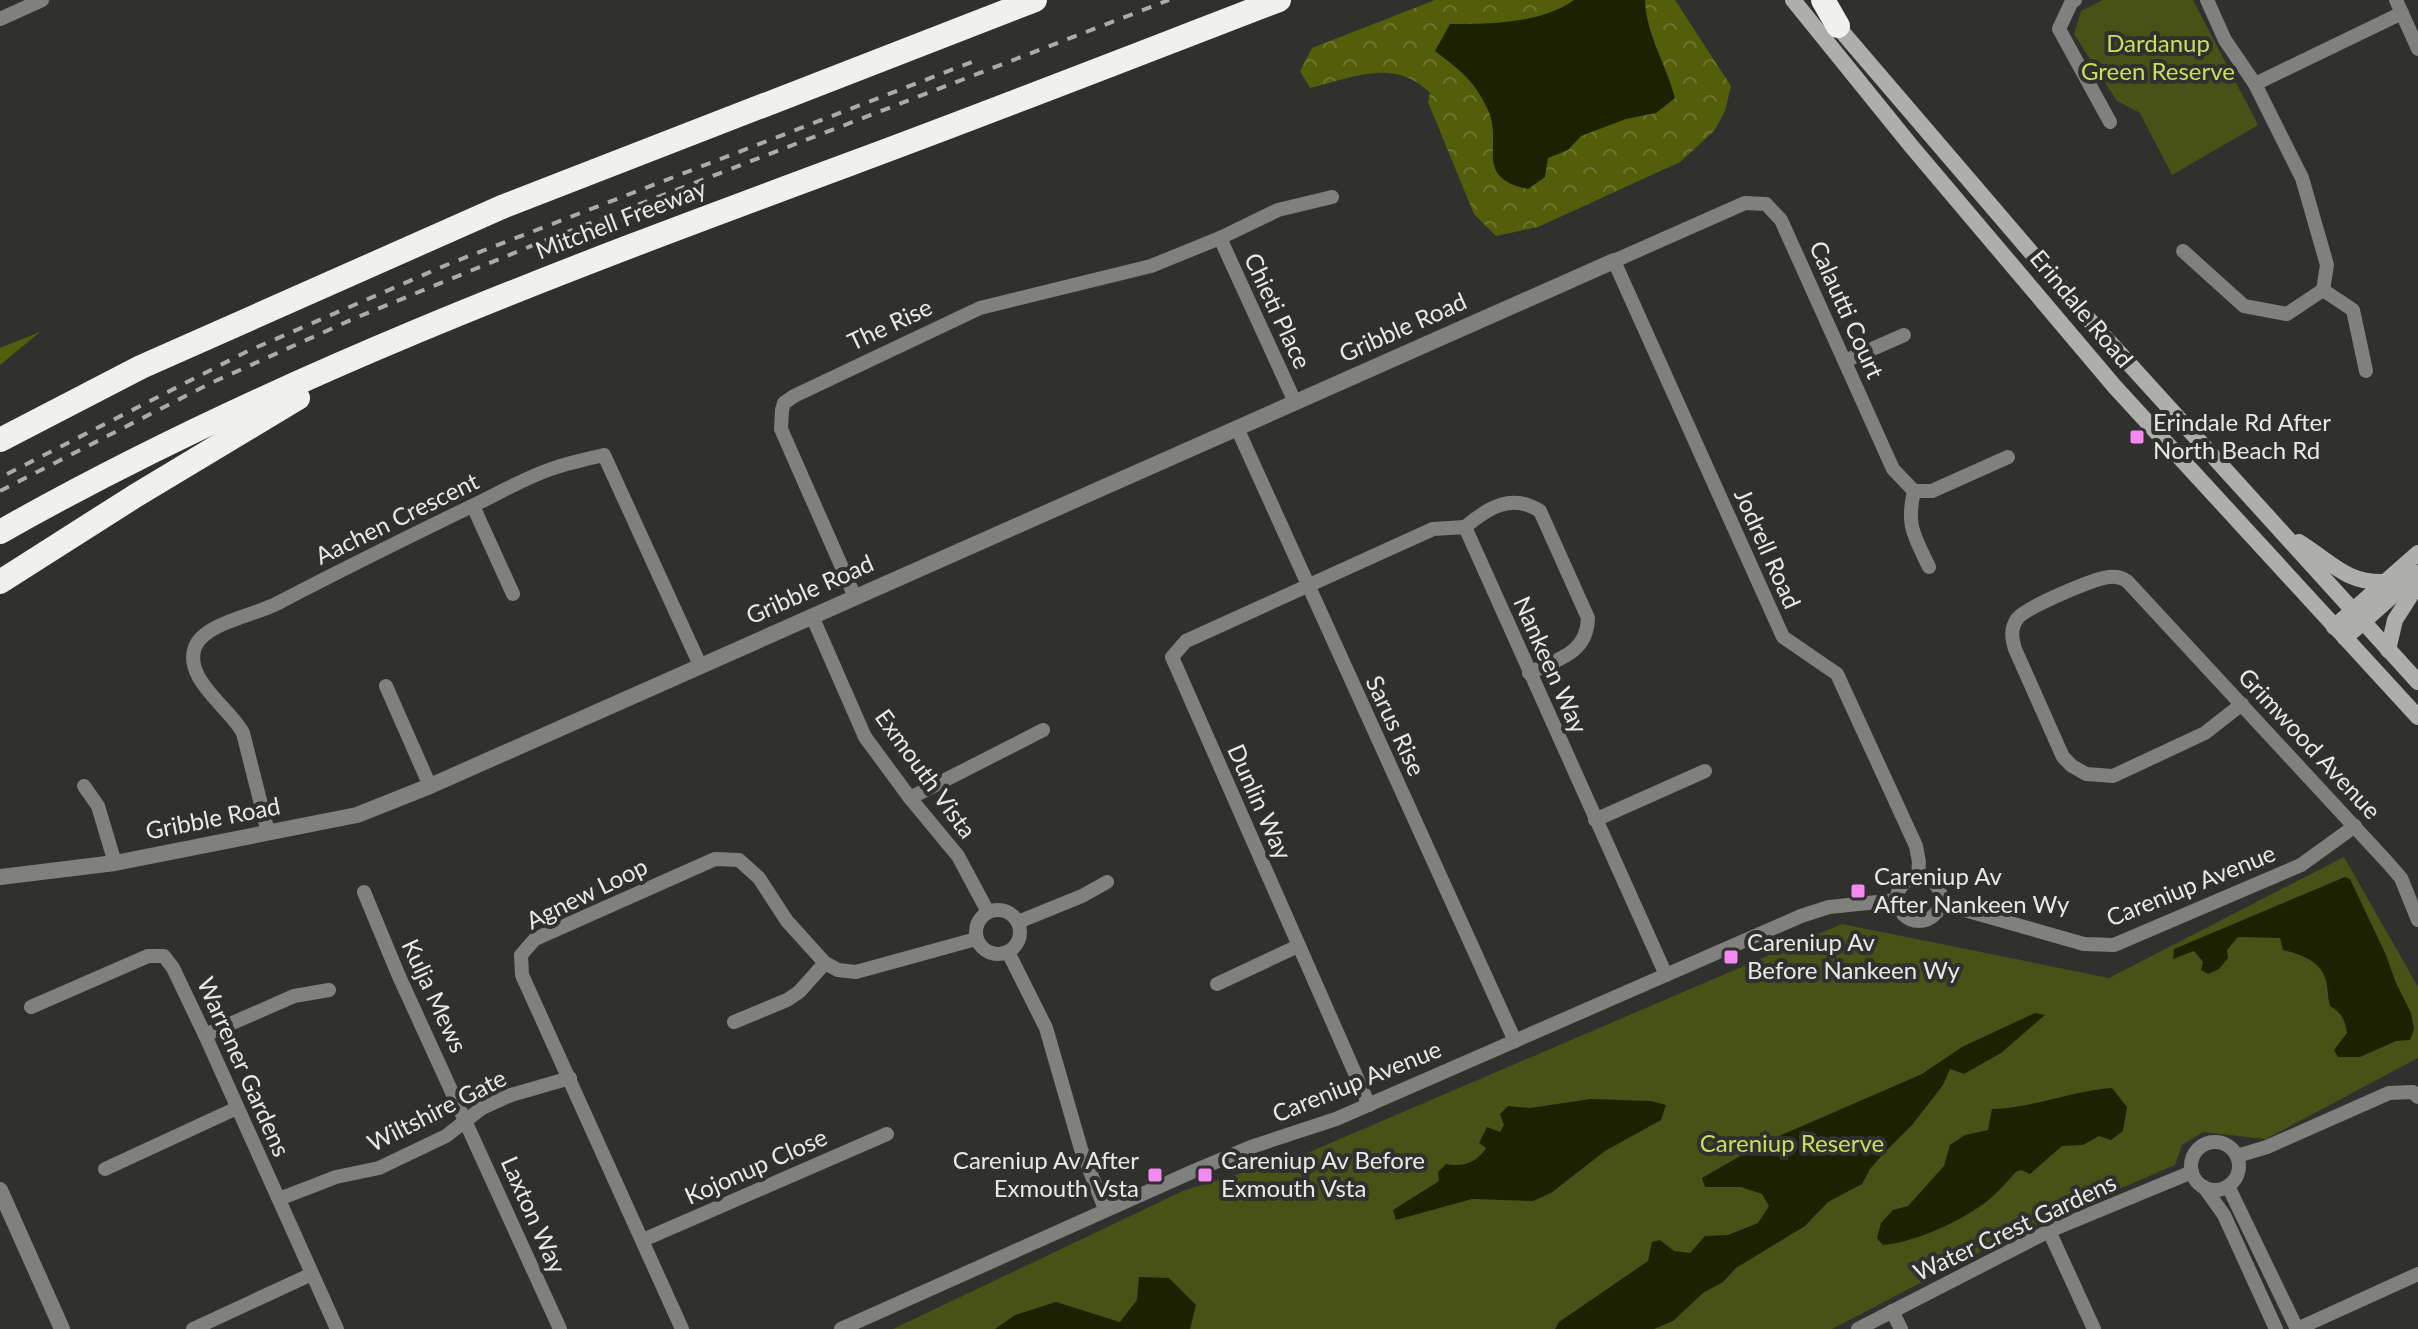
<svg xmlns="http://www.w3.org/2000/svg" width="2418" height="1329" font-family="Lato,sans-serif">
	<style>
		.green { fill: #485216 }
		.forest { fill: url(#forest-crowns) }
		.water { fill: #1c2102 }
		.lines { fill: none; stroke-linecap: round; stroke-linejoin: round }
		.minor { stroke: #80817f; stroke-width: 14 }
		.tertiary { stroke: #80817f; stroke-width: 16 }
		.secondary { stroke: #aeaeac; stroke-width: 16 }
		.motorway { stroke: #f0f1ed; stroke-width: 24 }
		.rail { stroke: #abacaa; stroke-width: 4; stroke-dasharray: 10 10; stroke-linecap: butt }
		.poi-dot { fill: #f489f1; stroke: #30312e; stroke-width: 3 }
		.labels { text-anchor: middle; stroke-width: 8; stroke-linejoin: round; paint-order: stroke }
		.park-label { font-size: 24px; fill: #c8df5c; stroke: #30312e }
		.street-label { font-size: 24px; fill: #e8e9e7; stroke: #30312e }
		.poi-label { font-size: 24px; fill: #e8e9e7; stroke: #30312e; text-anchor: start }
	</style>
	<defs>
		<pattern id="forest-crowns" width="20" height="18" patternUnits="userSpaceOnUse" patternTransform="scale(2)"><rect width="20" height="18" fill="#525e0a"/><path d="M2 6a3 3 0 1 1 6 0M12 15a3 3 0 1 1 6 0" fill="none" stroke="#6b752e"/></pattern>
	</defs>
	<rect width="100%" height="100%" fill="#30312e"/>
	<g class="green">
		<path d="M2103,0H2193L2258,125L2172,175L2140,113L2117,101L2074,34L2081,11Z"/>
		<path d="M2344,857L2418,987V1058L2266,1139L2203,1132L2182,1145L2175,1165L2012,1235L1832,1329H893L1185,1190L1305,1154L1842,924L2109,978Z"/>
	</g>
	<g class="forest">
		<path d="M1435,0H1675L1731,86L1725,111L1714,131L1680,162L1538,227L1496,236L1474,214L1428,102L1430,93C1395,57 1352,78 1310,88L1300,71L1312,48Z"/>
		<path d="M40,332L0,365V348Z"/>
	</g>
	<g class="water">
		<path d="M1574,0H1645C1646,34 1666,64 1675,98L1656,113L1626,119L1581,136L1568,150L1548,158L1545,177L1528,189C1472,177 1504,145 1488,110C1474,80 1461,71 1435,51L1450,24C1491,24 1540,24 1574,0Z"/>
		<path d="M2345,877L2350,879L2386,955L2396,983L2411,1013L2414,1029L2410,1040L2396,1041L2360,1057H2338L2334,1050L2347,1033C2345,1020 2342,1013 2330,1006C2328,999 2328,993 2327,986C2325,963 2303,955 2283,950L2280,938L2238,937L2227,950L2228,958L2219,969L2208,974L2201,970L2203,962L2194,951L2173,959L2174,949Z"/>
		<path d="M2035,1013L2045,1015L2001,1053L1964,1074L1950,1069L1943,1085L1912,1125L1884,1153L1870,1169L1862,1184L1828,1202L1805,1226L1736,1268L1723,1282L1703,1293L1673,1321L1654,1329H1555L1559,1322L1648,1261L1652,1242L1660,1240L1674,1251L1690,1253L1705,1236L1728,1235L1758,1223L1769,1206L1762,1194L1741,1187H1705L1702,1178L1761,1144L1922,1074L1962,1047Z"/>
		<path d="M2112,1088L2127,1107L2123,1131L2111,1140L2099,1136L2083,1145L2062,1146L2030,1174L2021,1170L2016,1172C2005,1184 1993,1198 1979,1207C1952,1225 1914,1242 1883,1245L1877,1238L1881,1223L1893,1210L1908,1206L1944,1166L1950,1145L1965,1135L1988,1130L1992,1109C2033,1108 2071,1091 2112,1088Z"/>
		<path d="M1591,1099L1651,1101L1666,1105L1661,1120L1605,1151L1551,1193L1533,1201L1472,1199L1396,1220L1393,1210L1439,1181L1438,1172L1446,1164C1462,1167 1477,1163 1486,1148L1479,1143L1487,1127L1500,1132L1504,1125L1500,1114L1508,1106L1530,1108Z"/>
		<path d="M1139,1277L1169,1278L1196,1305L1190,1329H995L1015,1315L1056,1302L1120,1322L1137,1300Z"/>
	</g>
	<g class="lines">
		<g class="minor">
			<path d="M2075,0L2072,1L2059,29L2110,122"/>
			<path d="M2207,0L2225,40L2255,84"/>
			<path d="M2396,0L2418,49"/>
			<path d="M0,19L42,0"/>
			<path d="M1220,238L1295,402"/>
			<path d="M2183,251L2244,306L2287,314L2323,290L2327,265L2302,178L2255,84L2402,13"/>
			<path d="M2323,290L2353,310L2366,371"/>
			<path d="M1845,361L1904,335"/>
			<path d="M1237,428L1515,1041"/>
			<path d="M1914,491C1906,526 1914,535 1929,567"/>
			<path d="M473,506L513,594"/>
			<path d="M1465,527C1489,507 1512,493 1540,511L1588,618C1587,654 1558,659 1529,673"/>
			<path d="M855,597L781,429L782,410L784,403L794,396L980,308L1151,266L1220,238L1278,210L1332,197"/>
			<path d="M812,616L865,737L910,798L958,856L988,912"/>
			<path d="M386,686L430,786"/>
			<path d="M2242,704L2205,733L2113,776L2086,774L2072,766L2063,757L2015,649C2012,639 2010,629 2017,619C2026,607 2093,579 2109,577C2116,576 2121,577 2127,581L2388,863L2401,878L2418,920"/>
			<path d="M84,786L98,806L115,863"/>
			<path d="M910,798L1043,730"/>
			<path d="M1595,820L1705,771"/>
			<path d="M268,832L243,733C230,708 183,679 195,647C204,623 256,615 278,603C343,569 408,537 474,505C499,493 525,478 551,469C568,463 586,459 604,455L700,665"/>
			<path d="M1918,877L1919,862L1916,846L1837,674L1783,637L1614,261L1745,203L1766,204L1781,220L1893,469L1914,491H1932L2008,457"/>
			<circle cx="1919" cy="899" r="22"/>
			<path d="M364,892L398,974L560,1329"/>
			<path d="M1940,903L2084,944L2114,945L2301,865L2355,826"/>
			<circle cx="998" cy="932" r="22"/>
			<path d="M1018,922L1082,896L1107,882"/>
			<path d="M1008,952L1046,1028L1081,1149L1105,1209"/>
			<path d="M1217,984L1298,946"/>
			<path d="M31,1007L148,956H164L173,968L205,1035L337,1329"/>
			<path d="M734,1022L787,1000L799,992L825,963"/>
			<path d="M205,1035L294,996L329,990"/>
			<path d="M1369,1105L1172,657L1186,641L1433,529L1465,527L1666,975"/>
			<circle cx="2215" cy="1166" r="24"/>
			<path d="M2237,1156L2267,1147L2389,1093L2413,1092L2418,1097"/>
			<path d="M105,1169L237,1108"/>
			<path d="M2228,1186L2297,1329L2418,1274"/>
			<path d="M2204,1187L2224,1215L2276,1329"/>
			<path d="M279,1199L336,1177L379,1168L446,1136L482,1108L511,1095L570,1078"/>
			<path d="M2049,1231L2094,1329"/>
			<path d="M643,1240L887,1134"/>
			<path d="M1892,1311L1901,1329"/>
			<path d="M193,1329L312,1274"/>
			<path d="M682,1329L522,975L521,955L535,939L715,859L739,860L759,878L787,921L825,963L838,970L856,972L976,939"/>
			<path d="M841,1329L1194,1171L1251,1147L1336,1119L1801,916L1829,907L1897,900"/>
			<path d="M1858,1329L2049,1231L2192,1172"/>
		</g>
		<g class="tertiary">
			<path d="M0,877L115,863L357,815L430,786L1614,261"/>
			<path d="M0,1190L62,1329"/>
		</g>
		<g class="secondary">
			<path d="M1793,0L1912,147L2115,387L2418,717"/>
			<path d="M1832,20L2083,313L2418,682"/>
			<path d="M2299,542C2330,561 2346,584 2386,582"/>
			<path d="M2334,627L2418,553"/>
			<path d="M2345,638L2418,573"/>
			<path d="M2388,650L2395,620L2418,584"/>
		</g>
		<g class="motorway">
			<path d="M1823,0L1838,26"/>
			<path d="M0,440L141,367L502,207L1035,0"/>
			<path d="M0,532C268,380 561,271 850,164C993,111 1136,55 1279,0"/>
			<path d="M0,582L135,496L298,398"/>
		</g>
		<g class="rail">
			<path d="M7,474L248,351L451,263L977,60"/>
			<path d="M0,491L211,383L353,319L536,244L1169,0"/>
		</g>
	</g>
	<g class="poi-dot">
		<rect x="2129" y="429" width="16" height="16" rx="4"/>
		<rect x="1850" y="883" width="16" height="16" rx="4"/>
		<rect x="1723" y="949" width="16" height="16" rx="4"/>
		<rect x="1147" y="1167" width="16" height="16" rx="4"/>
		<rect x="1197" y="1167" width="16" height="16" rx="4"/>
	</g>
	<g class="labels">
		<g class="park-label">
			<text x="2158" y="52">Dardanup<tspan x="2158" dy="28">Green Reserve</tspan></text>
			<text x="1792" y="1152">Careniup Reserve</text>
		</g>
		<g class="street-label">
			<text transform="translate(621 220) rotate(-21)" y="8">Mitchell Freeway</text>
			<text transform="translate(2081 309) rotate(50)" y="8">Erindale Road</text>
			<text transform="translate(1846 310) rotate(66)" y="8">Calautti Court</text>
			<text transform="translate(1277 311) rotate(65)" y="8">Chieti Place</text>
			<text transform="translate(890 325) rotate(-25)" y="8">The Rise</text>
			<text transform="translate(1403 328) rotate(-24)" y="8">Gribble Road</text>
			<text transform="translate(397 519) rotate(-26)" y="8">Aachen Crescent</text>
			<text transform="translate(1767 549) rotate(66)" y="8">Jodrell Road</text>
			<text transform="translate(810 590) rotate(-24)" y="8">Gribble Road</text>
			<text transform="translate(1550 665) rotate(66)" y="8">Nankeen Way</text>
			<text transform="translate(1395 726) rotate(65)" y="8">Sarus Rise</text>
			<text transform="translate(2309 744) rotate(47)" y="8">Grimwood Avenue</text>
			<text transform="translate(925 774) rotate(54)" y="8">Exmouth Vista</text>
			<text transform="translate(1259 802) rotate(66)" y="8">Dunlin Way</text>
			<text transform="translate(213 819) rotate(-11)" y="8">Gribble Road</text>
			<text transform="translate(2191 886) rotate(-22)" y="8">Careniup Avenue</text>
			<text transform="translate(587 894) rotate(-26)" y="8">Agnew Loop</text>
			<text transform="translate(434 996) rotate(65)" y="8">Kulja Mews</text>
			<text transform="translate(243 1067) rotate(66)" y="8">Warrener Gardens</text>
			<text transform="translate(1357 1082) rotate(-22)" y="8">Careniup Avenue</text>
			<text transform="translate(437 1111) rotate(-27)" y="8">Wiltshire Gate</text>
			<text transform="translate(756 1167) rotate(-24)" y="8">Kojonup Close</text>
			<text transform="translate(533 1215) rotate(66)" y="8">Laxton Way</text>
			<text transform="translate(2015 1228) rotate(-25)" y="8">Water Crest Gardens</text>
		</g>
		<g class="poi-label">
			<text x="2153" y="431">Erindale Rd After<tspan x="2153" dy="28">North Beach Rd</tspan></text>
			<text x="1874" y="885">Careniup Av<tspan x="1874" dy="28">After Nankeen Wy</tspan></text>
			<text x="1747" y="951">Careniup Av<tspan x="1747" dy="28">Before Nankeen Wy</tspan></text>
			<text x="1139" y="1169" text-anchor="end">Careniup Av After<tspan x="1139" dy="28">Exmouth Vsta</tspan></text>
			<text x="1221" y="1169">Careniup Av Before<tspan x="1221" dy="28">Exmouth Vsta</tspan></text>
		</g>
	</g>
</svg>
